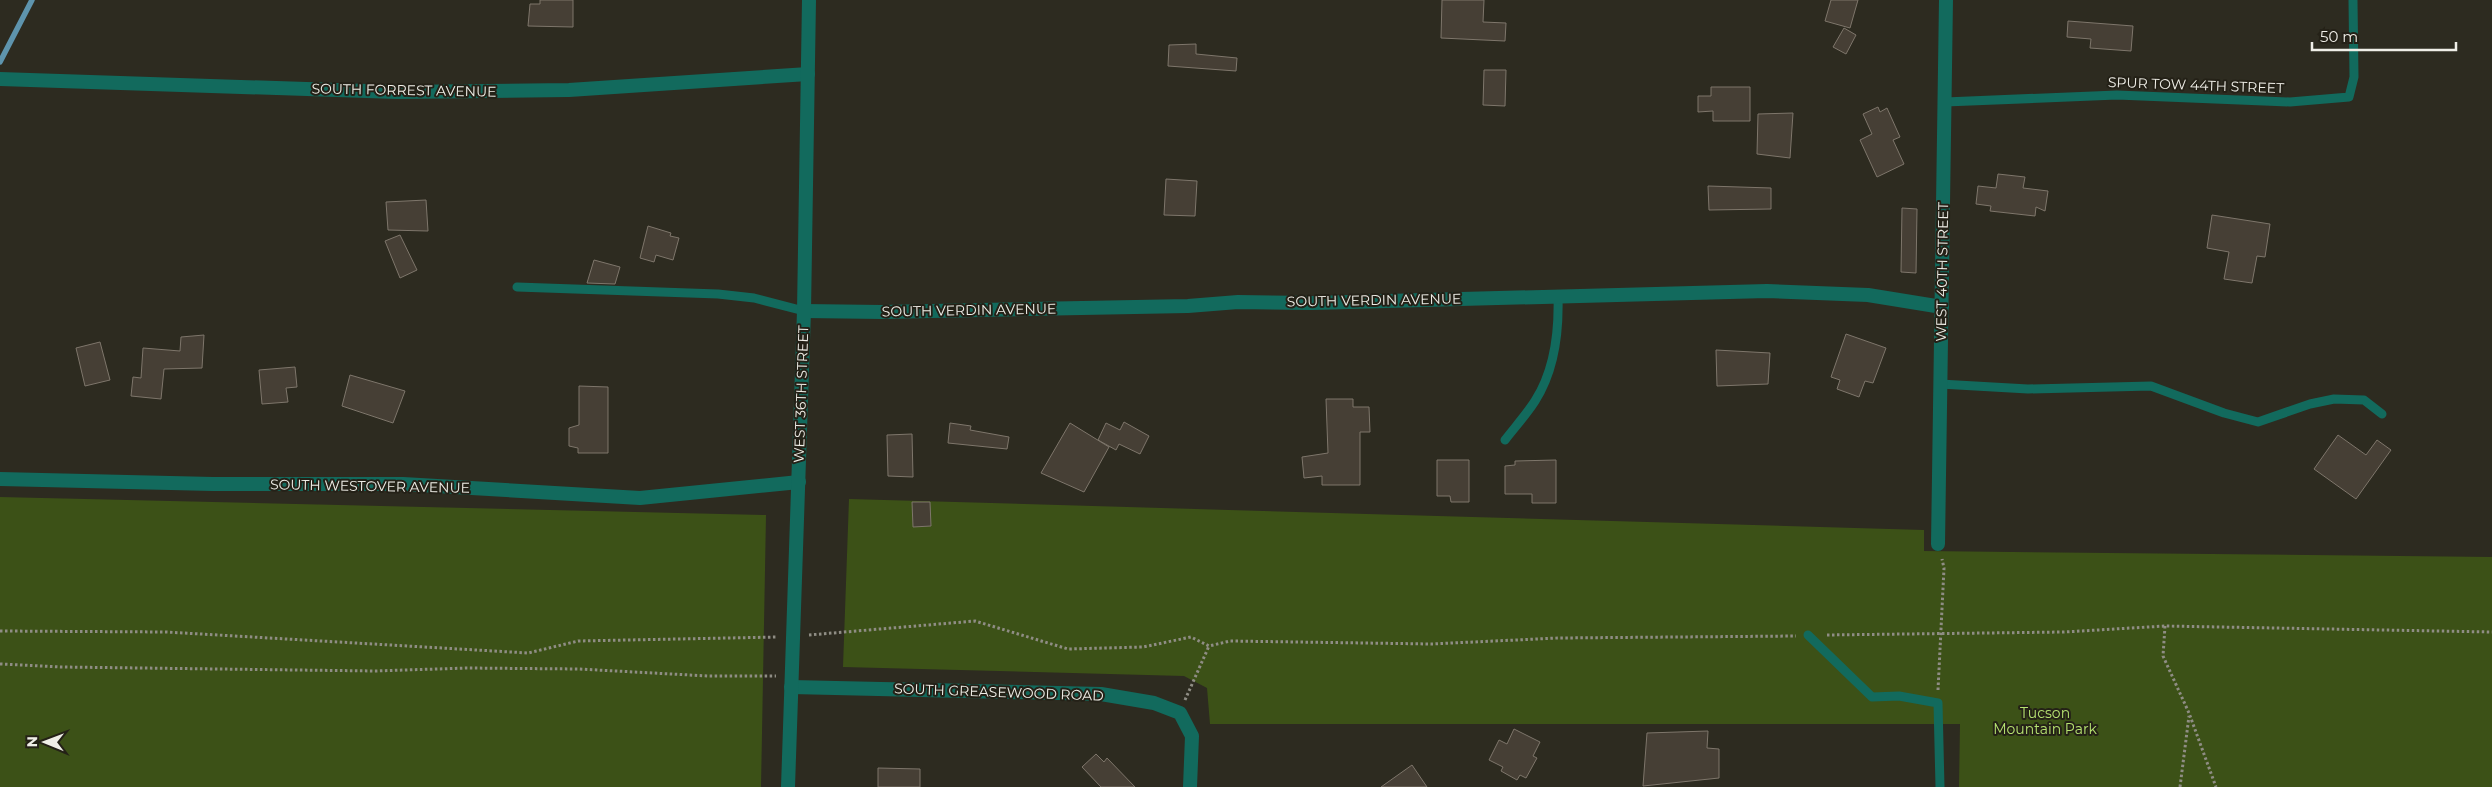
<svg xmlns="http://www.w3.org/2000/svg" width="2492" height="787" font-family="Montserrat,sans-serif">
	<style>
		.park { fill: #3c5117 }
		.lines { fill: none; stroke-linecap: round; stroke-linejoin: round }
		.stream { stroke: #5e94ad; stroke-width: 5.5 }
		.building { fill: #463f35; stroke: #7e766b }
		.path { stroke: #8f8d84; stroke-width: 3; stroke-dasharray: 2.5 2.5; stroke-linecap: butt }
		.service { stroke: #126a5d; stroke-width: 9 }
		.minor { stroke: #126a5d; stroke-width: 14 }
		.tertiary { stroke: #126a5d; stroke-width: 14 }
		.labels { text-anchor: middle; stroke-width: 4; stroke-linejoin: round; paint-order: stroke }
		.street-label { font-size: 14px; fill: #efeee7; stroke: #242117 }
		.park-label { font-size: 14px; fill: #b6e271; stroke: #242117 }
	</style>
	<rect width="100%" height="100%" fill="#2d2b20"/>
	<g class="park">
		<path d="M0,497L766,515L761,787H0Z"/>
		<path d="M849,499L1924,530V551L2492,557V787H1959L1960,724H1210L1207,688L1184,676L843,667Z"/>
	</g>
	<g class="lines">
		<path class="stream" d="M0,62L32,0"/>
	</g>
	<g class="building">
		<path d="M540,0H573V27L528,26L530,4H540Z"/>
		<path d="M1442,0H1484L1483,22L1506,23L1505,41L1441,38Z"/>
		<path d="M1831,0H1858L1850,28L1825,21Z"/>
		<path d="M2068,21L2133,26L2131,51L2090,48L2091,39L2067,37Z"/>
		<path d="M1844,28L1856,35L1846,54L1833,47Z"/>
		<path d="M1196,44V54L1237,58L1236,71L1168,66L1169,45Z"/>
		<path d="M1484,70H1506L1505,106L1483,105Z"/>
		<path d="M1711,87H1750V121H1713V111L1698,112V96H1711Z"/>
		<path d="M1878,107L1880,112L1887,108L1900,137L1893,140L1904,164L1877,177L1860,140L1872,134L1863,114Z"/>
		<path d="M1793,113L1790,158L1757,154L1758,114Z"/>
		<path d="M1998,174L2025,177L2023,188L2048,191L2045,211L2036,207L2035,216L1990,211L1991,206L1976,204L1978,186L1996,188Z"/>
		<path d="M1166,179L1197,181L1195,216L1164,215Z"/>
		<path d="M1708,186L1771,188V209L1709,210Z"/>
		<path d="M426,200L428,231L388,230L386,202Z"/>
		<path d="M1902,208L1917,209L1916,273L1901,272Z"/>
		<path d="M2212,215L2270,224L2265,257L2257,256L2252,283L2224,279L2229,252L2207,248Z"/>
		<path d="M648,226L671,233L670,236L679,238L673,260L656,255L654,262L640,258Z"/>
		<path d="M400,235L417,270L400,278L385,241Z"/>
		<path d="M594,260L620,267L615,284L587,283Z"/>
		<path d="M1846,334L1886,348L1873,383L1865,381L1859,397L1837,389L1840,380L1831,377Z"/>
		<path d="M204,335L202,368L164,369L161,399L131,396L133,377L141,378L143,348L180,351L181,337Z"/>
		<path d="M100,342L110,380L85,386L76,348Z"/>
		<path d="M1716,350L1770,353L1768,384L1717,386Z"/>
		<path d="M295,367L297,387L286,388L288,402L262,404L259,370Z"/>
		<path d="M350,375L405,391L393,423L342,406Z"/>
		<path d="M579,386L608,387V453H578V448L569,446V428L579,425Z"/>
		<path d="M1326,399H1353V407H1369L1370,432H1360V485H1322V476L1304,478L1302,457L1328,453Z"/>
		<path d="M1124,422L1149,436L1140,454L1119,444L1116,450L1098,440L1106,423L1120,430Z"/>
		<path d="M950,423L971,426L970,430L1009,437L1007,449L948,443Z"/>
		<path d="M1070,423L1109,447L1084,492L1041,473Z"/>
		<path d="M912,434L913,477L888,476L887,435Z"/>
		<path d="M2338,435L2366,455L2377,440L2391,450L2356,499L2314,469Z"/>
		<path d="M1437,460H1469V502H1451L1450,496H1437Z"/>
		<path d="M1556,460V503H1532V494H1505V466L1515,465V461Z"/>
		<path d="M912,502H930L931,526L913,527Z"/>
		<path d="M1514,729L1540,742L1533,756L1537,758L1526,778L1520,775L1517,780L1501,771L1503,767L1489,760L1499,740L1507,744Z"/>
		<path d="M1708,731L1707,748L1719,749V778L1643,786L1647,733Z"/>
		<path d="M1096,754L1104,762L1107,758L1135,787H1101L1082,767Z"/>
		<path d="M1412,765L1427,787H1381Z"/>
		<path d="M878,768L920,769V787H878Z"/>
	</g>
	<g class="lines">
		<g class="path">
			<path d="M2165,626L2163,656L2189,713L2216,787"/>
			<path d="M0,631L166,632L528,653L578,641L777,637"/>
			<path d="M809,635L975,621L1068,649L1143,647L1191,637L1209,646L1230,641L1431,644L1558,638L1796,636"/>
			<path d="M1827,635L2064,632L2165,626L2492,632"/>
			<path d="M0,664L62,667L375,671L467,668L579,669L708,676H776"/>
			<path d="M1938,690L1944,568L1942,559"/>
			<path d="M1185,700L1209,646"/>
			<path d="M2180,787L2189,716"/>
		</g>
		<g class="service">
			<path d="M1945,102L2117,95L2290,102L2349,97L2354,77L2353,0"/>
			<path d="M517,287L718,294L754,298L804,311"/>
			<path d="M1940,384L2028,389L2151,386L2224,413L2258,422L2310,404L2334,399L2364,400L2382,414"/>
			<path d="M1505,440C1515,427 1526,415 1535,401C1555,370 1559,333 1558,297"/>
			<path d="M1808,635L1872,697L1899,696L1938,703L1940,787"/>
		</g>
		<g class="minor">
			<path d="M0,79L397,92L569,90L808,74"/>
			<path d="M804,311L882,312L1188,306L1238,302L1312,303L1767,291L1868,295L1942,307"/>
			<path d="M0,479L213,484H403L640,498L799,482"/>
			<path d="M1938,544L1946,0"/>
			<path d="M791,687L1101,694L1154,703L1180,713L1192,736L1190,787"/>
		</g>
		<path class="tertiary" d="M788,787L804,311L809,0"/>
	</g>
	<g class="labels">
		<g class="street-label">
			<text transform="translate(2196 85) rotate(2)" y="5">SPUR TOW 44TH STREET</text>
			<text transform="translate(404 90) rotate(1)" y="5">SOUTH FORREST AVENUE</text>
			<text transform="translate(1942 272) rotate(-89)" y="5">WEST 40TH STREET</text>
			<text transform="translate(1374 300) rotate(-1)" y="5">SOUTH VERDIN AVENUE</text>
			<text transform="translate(969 310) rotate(-1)" y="5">SOUTH VERDIN AVENUE</text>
			<text transform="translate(801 394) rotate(-88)" y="5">WEST 36TH STREET</text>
			<text transform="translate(370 486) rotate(1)" y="5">SOUTH WESTOVER AVENUE</text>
			<text transform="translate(999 692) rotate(2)" y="5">SOUTH GREASEWOOD ROAD</text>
		</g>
		<g class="park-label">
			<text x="2045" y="718">Tucson<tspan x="2045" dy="16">Mountain Park</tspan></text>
		</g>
	</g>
	<g transform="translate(45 742) rotate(271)" stroke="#242117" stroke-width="4" paint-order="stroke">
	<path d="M0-4L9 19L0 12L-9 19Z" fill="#efeee7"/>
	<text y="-8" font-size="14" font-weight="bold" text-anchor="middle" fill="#efeee7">N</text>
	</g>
	<path d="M2312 42v8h144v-8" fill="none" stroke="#efeee7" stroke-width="2.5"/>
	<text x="2320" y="42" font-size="15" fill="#efeee7" stroke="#242117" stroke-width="4" paint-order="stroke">50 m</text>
</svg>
